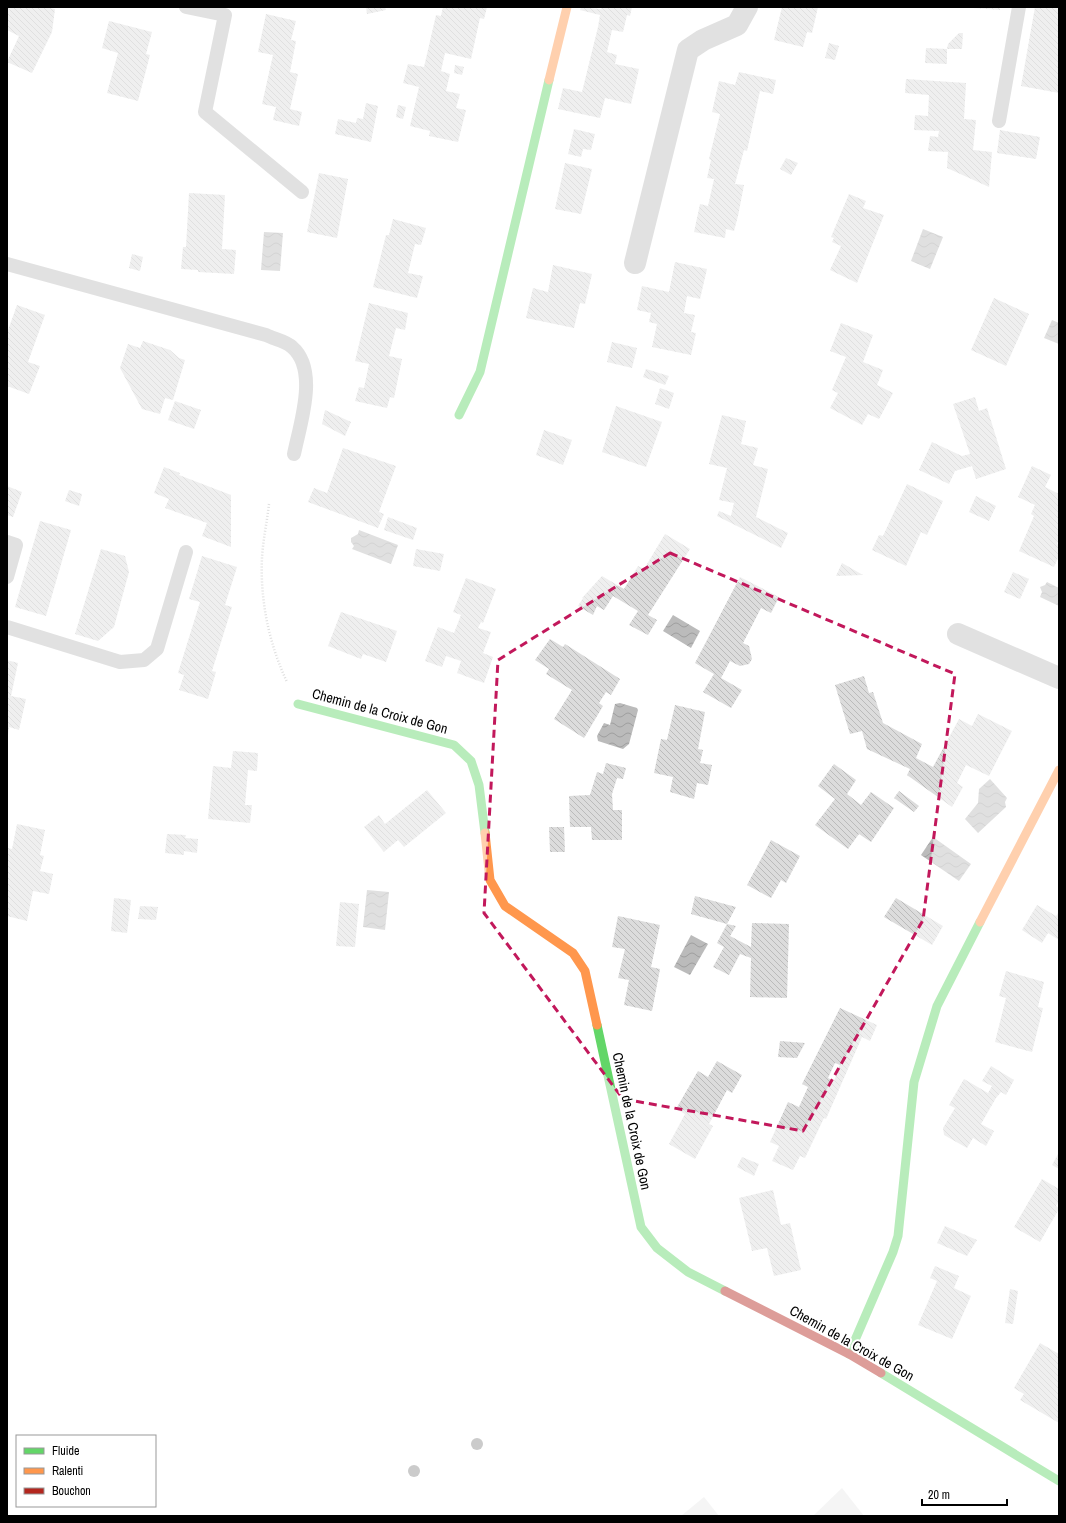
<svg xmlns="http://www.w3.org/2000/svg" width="1066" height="1523" font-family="'Archivo Narrow',sans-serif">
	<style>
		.pitch { fill: #e9e9e9 }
		.water { fill: url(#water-waves) }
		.building { fill: url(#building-back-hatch); fill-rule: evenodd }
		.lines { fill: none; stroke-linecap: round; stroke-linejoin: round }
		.path { stroke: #b8b8b8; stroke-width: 2.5; stroke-dasharray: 1 2; stroke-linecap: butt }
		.lane { stroke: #bdbdbd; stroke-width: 14 }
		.street { stroke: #bdbdbd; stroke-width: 22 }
		.fast { stroke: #63d668; stroke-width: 9 }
		.slow { stroke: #ff974d; stroke-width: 9 }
		.jam { stroke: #b3261e; stroke-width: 9 }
		.tree { fill: #8c8c8c }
		.marked { fill: none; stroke: #c2185b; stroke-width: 3; stroke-dasharray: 8 5; stroke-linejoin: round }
		.labels { text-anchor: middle; stroke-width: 4; stroke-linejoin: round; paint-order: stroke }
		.street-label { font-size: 14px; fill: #000; stroke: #fff }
	</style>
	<defs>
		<pattern id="water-waves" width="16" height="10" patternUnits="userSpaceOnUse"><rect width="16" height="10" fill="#bbb"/><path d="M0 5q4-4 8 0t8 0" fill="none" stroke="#9f9f9f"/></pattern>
		<pattern id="building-back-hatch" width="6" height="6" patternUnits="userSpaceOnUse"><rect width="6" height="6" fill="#dcdcdc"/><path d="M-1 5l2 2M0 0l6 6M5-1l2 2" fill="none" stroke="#bbb"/></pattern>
	</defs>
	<rect width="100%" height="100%" fill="#fff"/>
	<g class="pitch">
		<path d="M842,1488L864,1516H813Z"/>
		<path d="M704,1497L719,1516H681Z"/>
	</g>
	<g class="water">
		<path d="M923,229L943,237L930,269L911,261Z"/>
		<path d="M264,232L283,233L280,271L261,270Z"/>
		<path d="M1052,320L1059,323V344L1044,338Z"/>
		<path d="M359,530L398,545L391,564L352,549L354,546L351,542V538L358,534Z"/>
		<path d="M1047,582L1059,588V606L1040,597L1042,592L1040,587L1045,585Z"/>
		<path d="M673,615L700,631L691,648L663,631Z"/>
		<path d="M620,703L637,708L638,710L629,744L623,749L598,741L597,736L604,723L610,725L615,704Z"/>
		<path d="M990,779L1007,798L1005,802L1006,807L978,833L965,819L978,803L979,789Z"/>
		<path d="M933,837L971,864L959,881L921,855Z"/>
		<path d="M367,890L389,892L385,930L363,927Z"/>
		<path d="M691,935L708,944L690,975L674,967Z"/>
	</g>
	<g class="building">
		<path d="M7,7H45L55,9L52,32L32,73L7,62L19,36L7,30Z"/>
		<path d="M366,7H385L386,10L367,14Z"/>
		<path d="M443,7H487L484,19L480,18L471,59L445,53L441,71L450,74L446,91L460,94L456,108L466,110L458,142L429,136L430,131L410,126L419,87L403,83L408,64L424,67L436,15L441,16Z"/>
		<path d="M581,7L601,9L602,7H632L630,16L627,15L623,32L612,30L607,52L617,55L615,64L639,69L631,104L605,98L600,118L558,109L563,88L582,92L598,27L600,15L580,10Z"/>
		<path d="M782,7H818L812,33L807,32L803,47L774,40Z"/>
		<path d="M960,7H1000V10Z"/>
		<path d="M1035,7H1059V93L1021,86Z"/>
		<path d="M266,14L296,21L291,40L296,41L290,72L298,74L290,109L302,112L299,126L273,120L276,107L262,104L273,55L258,52Z"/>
		<path d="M109,21L152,32L146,54L150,55L138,101L107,93L118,53L102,48Z"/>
		<path d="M959,33H963L962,49H947L948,44Z"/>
		<path d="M829,43L839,46L835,60L825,58Z"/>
		<path d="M926,48L947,49V64L925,63Z"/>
		<path d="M455,65L464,67L462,75L454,73Z"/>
		<path d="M739,72L776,80L773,94L760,91L747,151L744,150L735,184L744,185L738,216L734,231L726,229L725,238L694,232L700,204L708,206L714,179L707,178L711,160L709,159L720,114L712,112L719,81L735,85Z"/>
		<path d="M906,79L966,83L964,119L976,120L973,150L992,152L989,187L947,168L948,152L928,151L930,136L938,137L939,131L914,130L915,115L928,116L929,95L905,93Z"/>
		<path d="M366,103L378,106L371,142L335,134L338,119L356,123L357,118L363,119Z"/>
		<path d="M398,105L406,107L403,119L396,117Z"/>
		<path d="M574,129L595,134L591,150L583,149L581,157L568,154Z"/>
		<path d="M1000,130L1040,137L1036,159L997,153Z"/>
		<path d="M786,158L798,163L791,175L780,169Z"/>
		<path d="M565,163L592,169L581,214L555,209Z"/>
		<path d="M319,173L348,179L337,238L307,232Z"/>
		<path d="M189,193L225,195L222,249L236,250L234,274L198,272V270L181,269L183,247H186Z"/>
		<path d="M849,194L866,201L863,208L884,215L857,283L830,270L841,246L832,242L834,238L831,237Z"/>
		<path d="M393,219L426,228L421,245L415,244L408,273L423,276L417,298L373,287L386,235H389Z"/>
		<path d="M132,254L143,257L140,271L129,268Z"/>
		<path d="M675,262L707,269L700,299L687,296L684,313L695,315L691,332L696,333L691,355L652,347L657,324L649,322L651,313L637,310L642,286L669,292Z"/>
		<path d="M553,265L592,274L585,304L580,303L574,328L526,318L533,288L548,292Z"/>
		<path d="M994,298L1029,314L1006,366L971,350Z"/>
		<path d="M369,303L408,313L405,330L396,328L389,356L402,359L394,398L390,397L387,408L355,401L359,387L364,388L369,364L355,361Z"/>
		<path d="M17,305L45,315L28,362L40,366L29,394L7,386V333Z"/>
		<path d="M841,323L873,335L863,362L883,370L877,385L893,393L879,419L868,414L862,425L830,408L838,393L832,390L846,357L830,351Z"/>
		<path d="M143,341L170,350L179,358L185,360L173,400L165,398L160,414L142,409L120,368L128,344L140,348Z"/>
		<path d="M612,342L637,348L632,368L607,362Z"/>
		<path d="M646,369L669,376L665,385L643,377Z"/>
		<path d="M660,388L674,393L669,409L655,404Z"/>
		<path d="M975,397L979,411L987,408L1006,469L976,479L972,466L955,471L949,484L919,470L932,442L962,456L970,454L953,404Z"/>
		<path d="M175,401L201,410L194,429L168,420Z"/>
		<path d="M616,406L662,422L646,467L602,452Z"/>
		<path d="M325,410L351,422L345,436L322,424Z"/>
		<path d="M722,415L746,421L741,444L758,448L753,465L768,469L756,517L788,533L781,548L717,516L719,511L731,516L734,503L719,500L727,468L709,464Z"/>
		<path d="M544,430L572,440L563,465L536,455Z"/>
		<path d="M343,448L396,466L379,512L384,514L378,528L308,502L314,488L327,493Z"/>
		<path d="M1032,466L1051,475L1045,487L1059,494V539L1057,544L1059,545V556L1054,567L1019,551L1034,516L1031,514L1035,505L1018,497Z"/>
		<path d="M164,467L180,473L179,475L231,495V547L202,536L207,523L165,508L169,499L154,493Z"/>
		<path d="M907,484L943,501L927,535L921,532L906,566L872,550L879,535L883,536Z"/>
		<path d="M7,486L22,492L13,517L7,515Z"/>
		<path d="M69,490L82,494L79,506L65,501Z"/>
		<path d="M976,496L996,506L989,521L969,512Z"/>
		<path d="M388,517L417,528L413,540L384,530Z"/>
		<path d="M40,521L71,530L46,616L15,607Z"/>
		<path d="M665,534L690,549L648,615L657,620L648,635L629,625L638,611L613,596L604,610L597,606L593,615L578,606L583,598H582L602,576L624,589L638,566L644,569Z"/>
		<path d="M101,549L125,556L129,572L114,627L98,641L75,634Z"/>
		<path d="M416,549L444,554L440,571L413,566Z"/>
		<path d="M202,556L237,567L225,605L232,607L212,671L216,672L208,699L179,690L184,675L178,673L200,602L189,599Z"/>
		<path d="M842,563L863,575L836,576Z"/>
		<path d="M1013,572L1029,579L1020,599L1004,592Z"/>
		<path d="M740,577L779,597L771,613L761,608L743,643L749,646L752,659L749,664L740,666L730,661L721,678L742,690L731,708L703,692L714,674L695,663Z"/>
		<path d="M466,578L496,589L483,623L481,622L478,628L491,632L483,653L493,657L484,683L457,673L461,661L446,656L442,667L425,661L438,627L454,633L461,615L453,612Z"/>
		<path d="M341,612L397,631L386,662L363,654L361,659L328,646Z"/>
		<path d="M550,639L563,647L565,644L620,679L611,695L606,692L599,703L603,706L584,738L554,719L572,690L546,674L549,669L535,660Z"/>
		<path d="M7,660L18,663L11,696L26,699L19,730L9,727L8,735Z"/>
		<path d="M864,676L869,693L873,692L883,723L922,744L916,758L933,767L959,719L972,726L978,714L1012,731L989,776L966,765L957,783L963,787L952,807L907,775L910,769L867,749L862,731L850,734L835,685Z"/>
		<path d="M675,705L705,712L698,749L703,750L700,763L712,765L708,785L697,783L694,799L670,792L673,777L654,773L661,739L667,740Z"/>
		<path d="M233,751L258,753L257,771L248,770L245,805H252L250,823L208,819L213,766L231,768Z"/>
		<path d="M606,763L626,768L623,779L617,778L612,794L613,810H622V840H592L591,827H570L569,796L590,795L597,772L603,774Z"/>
		<path d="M834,764L856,780L847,794L861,805L871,792L894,808L871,842L859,834L848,849L815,825L835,799L818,786Z"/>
		<path d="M427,790L446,813L404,847L398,840L384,852L364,827L379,815L385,824Z"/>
		<path d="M899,791L919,806L914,812L894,798Z"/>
		<path d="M17,824L45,830L40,855L44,856L40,871L53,874L49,894L33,891L27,921L7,916V853L8,848L12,849Z"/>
		<path d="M549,827H564L565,852H550Z"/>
		<path d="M167,834L186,835L185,838L198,839L197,853L184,851V855L165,853Z"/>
		<path d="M771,840L800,856L786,883L781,880L771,898L747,885Z"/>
		<path d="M695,896L736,907L727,924L736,926L730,936L751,947L752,923L789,924L787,998L750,997L751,958L740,954L729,975L713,967L724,947L717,943L727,924L691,914Z"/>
		<path d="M114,898L131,900L127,933L111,931Z"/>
		<path d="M896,898L943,926L932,945L884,917Z"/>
		<path d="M340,902L359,904L355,947L336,946Z"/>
		<path d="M1037,905L1056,916L1059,912V940L1048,933L1042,943L1022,930Z"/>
		<path d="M140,906L158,907L156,920L138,919Z"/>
		<path d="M618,916L660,925L651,967L660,969L652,1011L624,1005L629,980L618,978L625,949L612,947Z"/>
		<path d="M1006,971L1044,982L1038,1007L1043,1008L1032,1052L995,1042L1006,998L999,996Z"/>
		<path d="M840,1008L877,1025L870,1041L862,1037L826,1119L824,1118L805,1158L800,1156L793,1170L772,1161L779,1146L770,1142L788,1102L799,1107L808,1087L802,1084ZM835,1063L840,1065L834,1081L828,1078Z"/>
		<path d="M780,1041L805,1043L797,1058L778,1057Z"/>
		<path d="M717,1061L742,1075L732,1093L727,1090L709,1124L713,1126L695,1159L669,1144L685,1114L676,1109L698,1071L708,1077Z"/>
		<path d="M991,1066L1014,1080L1006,1095L1001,1092L996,1098L981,1124L994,1131L986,1146L973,1138L967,1148L944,1135L943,1128L955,1108L949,1105L964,1079L988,1093L992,1086L982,1081Z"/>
		<path d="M1059,1152V1169L1052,1165Z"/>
		<path d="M742,1157L759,1164L754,1176L737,1167Z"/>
		<path d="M1042,1179L1059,1189V1201L1056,1206L1059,1209L1040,1242L1014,1227Z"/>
		<path d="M773,1190L781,1225L790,1223L801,1270L774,1276L767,1248L752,1251L739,1198Z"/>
		<path d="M945,1226L977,1240L967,1256L937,1243Z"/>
		<path d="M935,1266L959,1276L954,1288L971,1296L952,1339L918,1325L937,1281L930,1278Z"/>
		<path d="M1010,1289L1018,1291L1013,1324L1005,1323Z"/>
		<path d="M1040,1343L1059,1354V1423L1020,1400L1024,1394L1014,1388Z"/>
	</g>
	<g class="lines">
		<path class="path" d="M269,504C267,522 263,540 262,558C260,600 269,644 287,682"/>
		<g class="lane">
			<path d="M186,7L225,15L205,112L302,192"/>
			<path d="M999,121L1019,7"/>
			<path d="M7,264L266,335C274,339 286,341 292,347C319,370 300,424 294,454"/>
			<path d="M7,542L16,545L7,577"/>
			<path d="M7,627L120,662L144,660L157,649L186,552"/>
		</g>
		<g class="street">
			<path d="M635,263L688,50L703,40L737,25L747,7"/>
			<path d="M958,634L1059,678"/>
		</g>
		<g class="fast">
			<path d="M459,415L480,372L549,80"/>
			<path d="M298,704L454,745L471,761L479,785L485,833"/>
			<path d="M597,1025L641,1227L657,1248L688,1272L725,1291"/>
			<path d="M849,1354L893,1252L898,1236L914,1082L937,1006L980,922"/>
			<path d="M881,1373L1059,1481"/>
		</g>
		<g class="slow">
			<path d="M549,80L567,7"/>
			<path d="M485,833L490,880L505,906L573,953L585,971L597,1025"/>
			<path d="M980,922L1059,770"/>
		</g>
		<path class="jam" d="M725,1291L849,1354L881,1373"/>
	</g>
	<g class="tree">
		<circle cx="477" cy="1444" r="6"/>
		<circle cx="414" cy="1471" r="6"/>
	</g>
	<path d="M0 0H1066V1523H0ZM670,553L955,674L923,920L803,1131L623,1099L484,913L498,660Z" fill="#fff" fill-opacity=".55" fill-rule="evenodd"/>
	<path class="marked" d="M670,553L955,674L923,920L803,1131L623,1099L484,913L498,660Z"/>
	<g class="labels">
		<g class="street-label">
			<text transform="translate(380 711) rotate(15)" y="5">Chemin de la Croix de Gon</text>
			<text transform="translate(632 1121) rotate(78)" y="5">Chemin de la Croix de Gon</text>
			<text transform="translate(852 1343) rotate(29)" y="5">Chemin de la Croix de Gon</text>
		</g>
	</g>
	<rect width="1066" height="1523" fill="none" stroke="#000000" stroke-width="16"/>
	<rect x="16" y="1435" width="140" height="72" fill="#ffffff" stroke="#999999"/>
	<rect x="24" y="1448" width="20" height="6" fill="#63d668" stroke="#999999"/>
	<text x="52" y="1455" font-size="12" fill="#000000">Fluide</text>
	<rect x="24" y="1468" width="20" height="6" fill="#ff974d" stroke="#999999"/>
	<text x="52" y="1475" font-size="12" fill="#000000">Ralenti</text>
	<rect x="24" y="1488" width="20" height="6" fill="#b3261e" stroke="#999999"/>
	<text x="52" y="1495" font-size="12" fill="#000000">Bouchon</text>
	<path d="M922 1499v6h85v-6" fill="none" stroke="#000000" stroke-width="2"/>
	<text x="928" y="1499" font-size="12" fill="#000000" stroke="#ffffff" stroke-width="3" paint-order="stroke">20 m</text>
</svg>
